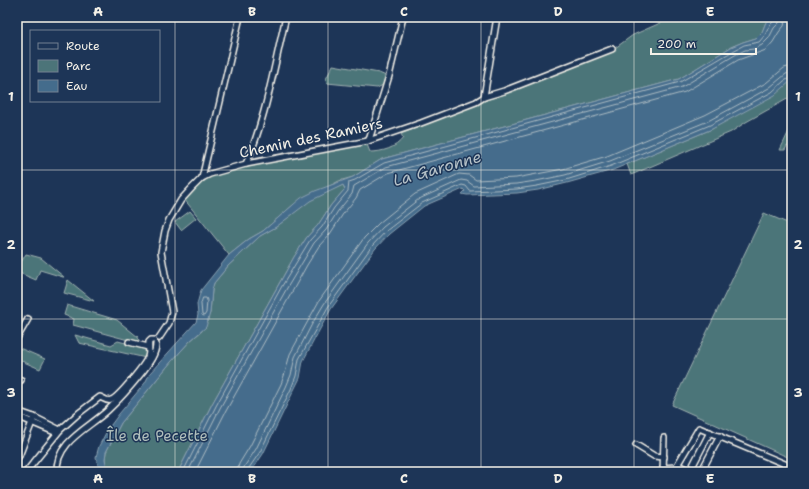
<svg xmlns="http://www.w3.org/2000/svg" width="809" height="489" font-family="'Shantell Sans',sans-serif">
	<style>
		.green { fill: #4c7479; stroke: #a0b2b0 }
		.water { fill: #446c8c; stroke: #8aa1b1 }
		.lines { fill: none; stroke-linecap: round; stroke-linejoin: round }
		.shore { stroke: #aebcc3; stroke-width: 1 }
		.minor-casing { stroke: #f4f1e8; stroke-width: 8 }
		.minor { stroke: #1d3557; stroke-width: 5 }
		.grid { fill: none; stroke: #f4f1e8; stroke-width: 1; stroke-opacity: 0.55 }
		.labels { text-anchor: middle; stroke-width: 3; stroke-linejoin: round; paint-order: stroke }
		.street-label { font-size: 15px; fill: #f4f1e8; stroke: #1d3557 }
		.park-label { font-size: 15px; fill: #b1bfbc; stroke: #1d3557 }
		.water-label { font-size: 16px; font-style: italic; fill: #b6c2c8; stroke: #1d3557 }
		.neatline { fill: none; stroke: #f4f1e8; stroke-width: 1.5 }
		.grid-label { font-size: 13px; text-anchor: middle; font-weight: bold; fill: #f4f1e8 }
	</style>
	<rect width="100%" height="100%" fill="#1d3557"/>
	<filter id="ink" filterUnits="userSpaceOnUse"><feTurbulence type="fractalNoise" baseFrequency=".025" numOctaves="2"/><feDisplacementMap in="SourceGraphic" scale="8" xChannelSelector="R" yChannelSelector="G"/><feConvolveMatrix kernelMatrix="1 2 1 2 8 2 1 2 1" color-interpolation-filters="sRGB"/></filter>
	<g filter="url(#ink)">
		<g class="green">
			<path d="M669,17H773L766,22L762,32L756,38L743,42L731,47L679,79L382,159L353,177L339,181L292,206L263,231L249,239L229,255L184,199L204,179L211,176L246,166L316,152L342,149L366,142L370,152C382,152 396,148 403,138L401,134L480,102L505,94L557,71L611,51L633,35L665,21Z"/>
			<path d="M333,65L379,73L386,76L383,85L377,88L327,83L326,79Z"/>
			<path d="M792,80V151L790,147L787,146L785,150H780L790,129L791,110L789,98L746,122L731,132L631,175L627,164L712,129Z"/>
			<path d="M343,185L345,189L331,205L318,225L307,237L294,257L212,404L178,472H108L105,459L106,452L121,423L171,362L190,341L202,331L210,313L212,290L214,283L228,266L260,236L276,227L309,201L320,195Z"/>
			<path d="M190,211L196,218L181,230L175,222Z"/>
			<path d="M764,213L792,225V459L672,405Z"/>
			<path d="M26,254L41,258L64,277H63L40,270L36,280L17,272V269Z"/>
			<path d="M68,280L94,301L64,293Z"/>
			<path d="M67,305L117,320L138,337L139,341H132L73,325L74,319L64,315Z"/>
			<path d="M75,335L111,345L118,341L145,348L146,358L79,343Z"/>
			<path d="M17,347L45,359L40,369L17,359Z"/>
		</g>
		<path class="water" d="M773,17H792V80L775,95L712,129L613,170L567,183L538,190L517,193L467,195L462,194L465,191L463,189L424,206L389,234L375,249L331,309L320,329L303,361L300,378L294,390L263,454L251,472H178L212,404L294,257L307,237L318,225L331,205L345,189L343,185L339,187L310,201L276,227L260,236L228,266L214,283L212,290L210,313L206,327L190,341L171,362L121,423L106,452L105,459L108,472H100L96,457L99,446L108,429L119,414L145,383L150,373L196,322L198,315L197,304L201,290L229,255L249,239L263,231L301,198L315,191L353,177L382,159L679,79L731,47L743,42L756,38L762,32L766,22Z"/>
		<g class="lines">
			<g class="shore">
				<path d="M203,298H206L207,300L206,313L204,316L202,315L201,304Z"/>
				<path d="M183,472L216,406L282,286L310,240L322,227L334,208L348,191L349,182L355,180L384,163L680,82L733,51L744,45L759,42L765,35L770,25L774,21L775,17"/>
				<path d="M188,472L220,408L287,288L314,243L326,230L338,211L352,194L354,186L386,167L682,87L735,55L745,50L754,49L762,45L769,38L774,28L779,23L780,17"/>
				<path d="M195,472L226,411L307,265L319,246L330,234L343,214L356,198L360,190L388,173L685,92L738,60L766,50L773,42L779,32L784,26L786,17"/>
				<path d="M237,472L239,464L250,446L281,384L285,373L290,354L319,301L364,238L379,223L415,194L459,174L469,175L476,180L516,178L563,169L607,156L705,115L766,83L784,68L792,66"/>
				<path d="M243,472L244,467L256,449L286,387L291,375L295,357L312,324L324,304L368,243L383,227L419,199L461,180L467,181L474,186L516,184L536,181L565,175L610,161L708,121L769,88L786,74L792,72"/>
				<path d="M248,472L249,468L260,452L291,389L296,376L299,359L317,327L328,307L372,246L386,231L422,203L462,185L466,186L470,191L517,189L537,186L566,180L611,166L710,125L772,92L784,81L792,77"/>
			</g>
			<defs>
				<g id="minor">
					<path d="M484,97L497,17"/>
					<path d="M368,141L370,137L389,76L403,17"/>
					<path d="M246,164C266,118 274,66 286,17"/>
					<path d="M202,178L240,17"/>
					<path d="M17,338L28,319"/>
					<path d="M159,338L169,323L172,312L161,252L165,231L169,220L181,200L192,188L202,178L210,174L246,164L368,141L421,123L476,102L484,97L504,91L612,49"/>
					<path d="M129,342L148,347"/>
					<path d="M17,379L21,380"/>
					<path d="M17,411L34,417L60,430"/>
					<path d="M17,416L57,433"/>
					<path d="M636,445L654,456L664,457"/>
					<path d="M17,455L19,456L34,417"/>
					<path d="M678,465L690,471"/>
					<path d="M663,468L676,467L699,428L792,467"/>
					<path d="M26,472L60,430L79,413L100,397C103,398 108,402 111,400C118,398 145,365 148,357C150,352 148,347 149,342L151,340H154"/>
					<path d="M57,472C55,442 89,428 108,410C121,398 132,385 143,371C149,363 156,354 156,344"/>
					<path d="M663,472L664,438"/>
					<path d="M692,472L690,471L710,432"/>
					<path d="M701,472L720,436"/>
				</g>
			</defs>
			<use href="#minor" class="minor-casing"/>
			<use href="#minor" class="minor"/>
		</g>
	</g>
	<path class="grid" d="M175,17V472M328,17V472M481,17V472M634,17V472M17,170H792M17,319H792"/>
	<g class="labels">
		<g class="street-label">
			<text transform="translate(311 138) rotate(-12)" y="5">Chemin des Ramiers</text>
		</g>
		<g class="park-label">
			<text x="157" y="441">Île de Pecette</text>
		</g>
		<g class="water-label">
			<text transform="translate(437 168) rotate(-16)" y="6">La Garonne</text>
		</g>
	</g>
	<rect width="809" height="489" fill="none" stroke="#1d3557" stroke-width="44"/>
	<rect x="30" y="30" width="130" height="72" fill="#1d3557" stroke="#738091"/>
	<rect x="38" y="43" width="20" height="6" fill="#1d3557" stroke="#738091"/>
	<text x="66" y="50" font-size="12" fill="#f4f1e8">Route</text>
	<rect x="38" y="60" width="20" height="12" fill="#4c7479" stroke="#738091"/>
	<text x="66" y="70" font-size="12" fill="#f4f1e8">Parc</text>
	<rect x="38" y="80" width="20" height="12" fill="#446c8c" stroke="#738091"/>
	<text x="66" y="90" font-size="12" fill="#f4f1e8">Eau</text>
	<path d="M651 48v6h105v-6" fill="none" stroke="#f4f1e8" stroke-width="2"/>
	<text x="657" y="48" font-size="12" fill="#f4f1e8" stroke="#1d3557" stroke-width="3" paint-order="stroke">200 m</text>
	<rect x="22" y="22" width="765" height="445" class="neatline"/>
	<g class="grid-label">
		<text x="98" y="16">A</text>
		<text x="252" y="16">B</text>
		<text x="404" y="16">C</text>
		<text x="558" y="16">D</text>
		<text x="710" y="16">E</text>
		<text x="11" y="101">1</text>
		<text x="798" y="101">1</text>
		<text x="11" y="249">2</text>
		<text x="798" y="249">2</text>
		<text x="11" y="397">3</text>
		<text x="798" y="397">3</text>
		<text x="98" y="483">A</text>
		<text x="252" y="483">B</text>
		<text x="404" y="483">C</text>
		<text x="558" y="483">D</text>
		<text x="710" y="483">E</text>
	</g>
</svg>
